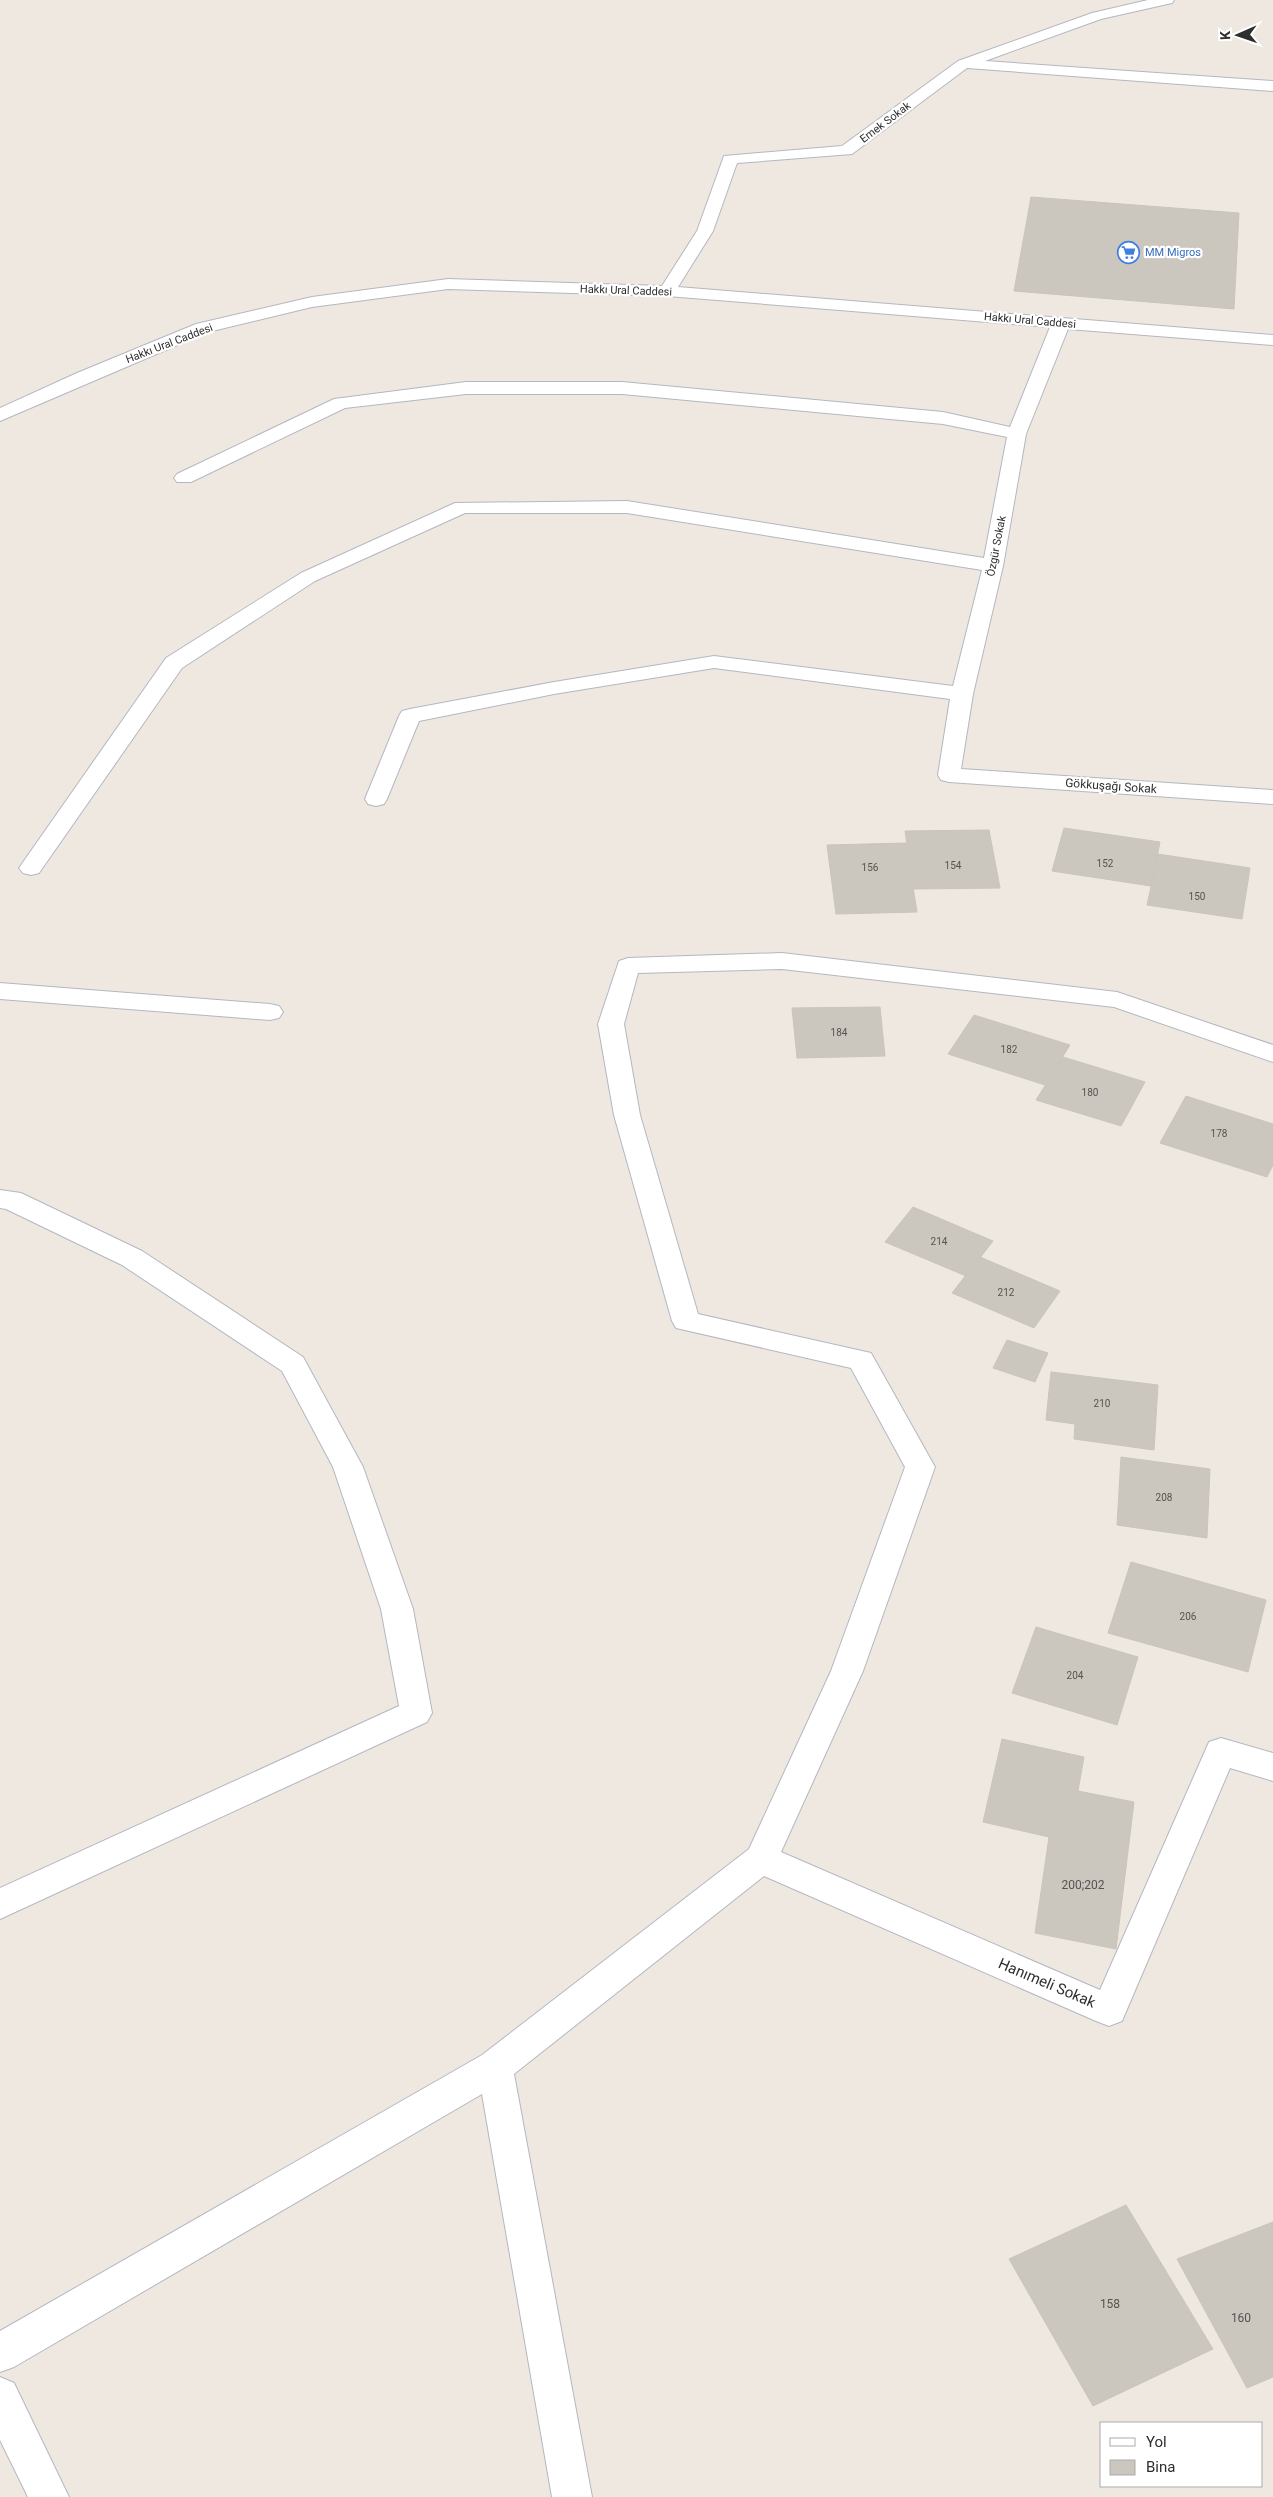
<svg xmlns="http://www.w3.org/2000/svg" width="1273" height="2497" font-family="Roboto,sans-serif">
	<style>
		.building { fill: #cbc6be; stroke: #cbc4b9 }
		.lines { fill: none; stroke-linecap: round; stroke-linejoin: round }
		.minor-casing { stroke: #b4b7c1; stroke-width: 2 }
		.minor { fill: #fff; fill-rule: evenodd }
		.labels { text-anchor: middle; stroke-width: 4.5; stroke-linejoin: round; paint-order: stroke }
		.number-label { font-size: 10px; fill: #555452 }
		.far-street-label { font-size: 11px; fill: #2e2e2e; stroke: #fff }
		.far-shop-label { font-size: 11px; fill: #366cbe; stroke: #fff; text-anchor: start }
		.street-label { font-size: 12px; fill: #2e2e2e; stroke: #fff }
		.near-number-label { font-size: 12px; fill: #555452 }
		.near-street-label { font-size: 15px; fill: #2e2e2e; stroke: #fff }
	</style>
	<rect width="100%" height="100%" fill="#efe8e0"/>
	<g class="building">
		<path d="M1031,197L1239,213L1234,309L1014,291Z"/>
		<path d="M1064,828L1160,842L1151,886L1052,871Z"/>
		<path d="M989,830L1000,888L914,889L905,831Z"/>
		<path d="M906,843L917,912L836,914L827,845Z"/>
		<path d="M1158,854L1250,868L1242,919L1147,905Z"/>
		<path d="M880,1007L885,1056L797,1058L792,1008Z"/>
		<path d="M974,1015L1070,1045L1045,1085L948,1054Z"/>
		<path d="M1063,1057L1145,1082L1121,1126L1036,1100Z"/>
		<path d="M1186,1096L1273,1124V1165L1267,1177L1160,1143Z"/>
		<path d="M913,1207L993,1241L966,1276L885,1242Z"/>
		<path d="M980,1257L1060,1291L1034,1328L952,1293Z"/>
		<path d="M1007,1340L1048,1353L1035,1382L993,1368Z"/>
		<path d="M1051,1372L1158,1385L1154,1450L1074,1439L1075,1424L1046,1420Z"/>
		<path d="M1121,1457L1210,1469L1207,1538L1117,1525Z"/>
		<path d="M1131,1562L1266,1600L1248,1672L1108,1633Z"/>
		<path d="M1036,1627L1138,1657L1117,1725L1012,1693Z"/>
		<path d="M1002,1739L1084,1757L1078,1791L1134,1802L1116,1949L1035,1933L1049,1837L983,1822Z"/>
		<path d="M1126,2205L1213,2349L1093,2406L1009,2259Z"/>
		<path d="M1273,2222V2377L1247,2388L1177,2259Z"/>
	</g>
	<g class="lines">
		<defs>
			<g id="minor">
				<path d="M1148,0H1174L1172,3L1101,19L985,61L1273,81V91L967,68L852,154L737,163L713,231L678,287L1273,335V345L1068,329L1026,434L1003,566L973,694L961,769L1273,790V804L949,782L941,780L938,775L950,699L714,668L554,694L419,721L387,799L384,804L376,806L368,804L365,799L399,716L402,711L410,709L554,682L714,656L953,686L982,570L627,513H465L315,581L182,668L39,873L31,875L23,873L19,868L166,658L301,573L455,503L627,501L984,558L1007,437L943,424L622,394H466L345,408L191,482H177L174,478L177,474L334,399L466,382H622L943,412L1010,427L1050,327L667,296L448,289L312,307L208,332L0,421V408L77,373L196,324L312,297L448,279L662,286L697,231L724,156L842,146L958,61L1092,13Z"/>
				<path d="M782,953L1117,992L1273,1045V1062L1114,1007L782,969L638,973L624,1024L640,1115L698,1314L871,1353L935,1467L863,1671L781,1852L1100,1990L1209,1742L1221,1738L1273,1753V1781L1230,1768L1122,2021L1109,2026L1096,2021L764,1876L514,2074L592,2497H552L482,2094L14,2367L0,2372V2331L482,2055L749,1849L831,1671L905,1467L851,1368L676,1328L672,1321L614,1115L598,1024L619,961L628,958Z"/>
				<path d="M0,983L270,1004L279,1006L283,1012L279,1018L270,1020L0,999Z"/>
				<path d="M0,1190L21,1193L142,1251L303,1357L363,1467L413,1609L432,1713L427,1722L0,1919V1888L399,1706L381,1609L333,1467L282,1371L122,1265L6,1209L0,1208Z"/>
				<path d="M0,2377L14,2383L69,2497H28L0,2440Z"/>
			</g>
		</defs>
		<use href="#minor" class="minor-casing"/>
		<use href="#minor" class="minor"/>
	</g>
	<defs>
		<symbol id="supermarket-ring" viewBox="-11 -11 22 22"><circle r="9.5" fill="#fff" stroke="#3f7fe0" stroke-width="1.5"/><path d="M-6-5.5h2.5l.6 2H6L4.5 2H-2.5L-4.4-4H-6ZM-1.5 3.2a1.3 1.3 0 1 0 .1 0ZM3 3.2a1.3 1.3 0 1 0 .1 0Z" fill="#3f7fe0"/></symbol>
	</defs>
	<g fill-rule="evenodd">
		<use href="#supermarket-ring" x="1116" y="240" width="25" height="25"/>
	</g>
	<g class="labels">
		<g class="number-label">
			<text x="1105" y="867">152</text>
			<text x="953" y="869">154</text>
			<text x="870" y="871">156</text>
			<text x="1197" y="900">150</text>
			<text x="839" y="1036">184</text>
			<text x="1009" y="1053">182</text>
			<text x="1090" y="1096">180</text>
			<text x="1219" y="1137">178</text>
			<text x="939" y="1245">214</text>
			<text x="1006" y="1296">212</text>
			<text x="1102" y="1407">210</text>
			<text x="1164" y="1501">208</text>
			<text x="1188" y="1620">206</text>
			<text x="1075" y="1679">204</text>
		</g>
		<g class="far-street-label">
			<text transform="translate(885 122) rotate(-37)" y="4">Emek Sokak</text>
			<text transform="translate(626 290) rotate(2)" y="4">Hakkı Ural Caddesi</text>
			<text transform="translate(1030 320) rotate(5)" y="4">Hakkı Ural Caddesi</text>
			<text transform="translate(169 343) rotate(-21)" y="4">Hakkı Ural Caddesi</text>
			<text transform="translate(996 546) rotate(-79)" y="4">Özgür Sokak</text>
		</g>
		<g class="far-shop-label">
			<text x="1145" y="256">MM Migros</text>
		</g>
		<g class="street-label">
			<text transform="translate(1111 786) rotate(4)" y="4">Gökkuşağı Sokak</text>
		</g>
		<g class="near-number-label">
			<text x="1083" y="1889">200;202</text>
			<text x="1110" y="2308">158</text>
			<text x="1241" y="2322">160</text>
		</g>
		<g class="near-street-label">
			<text transform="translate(1047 1983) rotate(23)" y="5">Hanımeli Sokak</text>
		</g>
	</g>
	<rect x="1100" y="2422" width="162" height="65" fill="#ffffff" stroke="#ababab"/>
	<rect x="1110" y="2438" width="25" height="8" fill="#ffffff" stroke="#ababab"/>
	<text x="1146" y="2447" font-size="15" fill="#2e2e2e">Yol</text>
	<rect x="1110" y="2460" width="25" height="15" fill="#cbc6be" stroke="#ababab"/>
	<text x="1146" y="2472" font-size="15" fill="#2e2e2e">Bina</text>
	<g transform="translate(1238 35) rotate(268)" stroke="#ffffff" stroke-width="4" paint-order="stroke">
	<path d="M0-4L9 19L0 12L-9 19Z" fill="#2e2e2e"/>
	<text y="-8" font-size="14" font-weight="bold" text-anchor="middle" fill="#2e2e2e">K</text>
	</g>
</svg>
